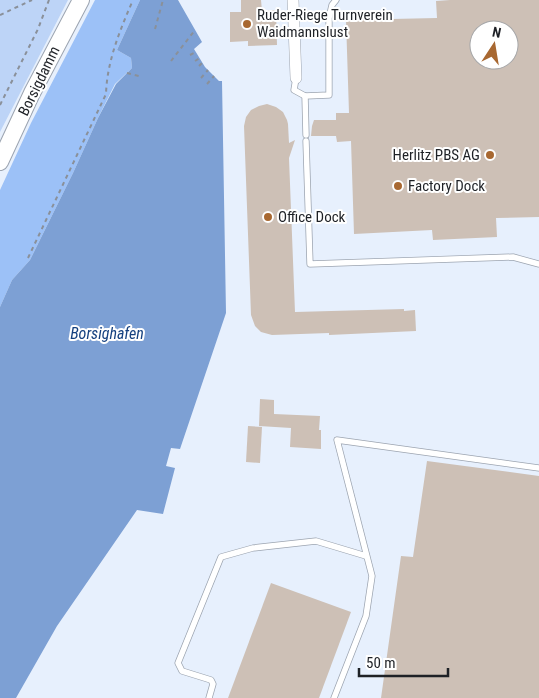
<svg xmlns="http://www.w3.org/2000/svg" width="539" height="698" font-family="'Roboto Condensed',sans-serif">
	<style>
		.green { fill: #bdd4f7 }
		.forest { fill: #9cc1f7 }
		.water { fill: #7da0d4 }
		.building { fill: #cdc0b6; fill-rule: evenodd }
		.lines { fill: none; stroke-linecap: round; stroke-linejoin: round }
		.lane-casing { stroke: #9ca4b0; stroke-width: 7 }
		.street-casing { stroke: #9ca4b0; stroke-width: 12 }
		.secondary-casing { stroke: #9ca4b0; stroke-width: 18 }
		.path { stroke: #8a9099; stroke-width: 2; stroke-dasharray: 4 4; stroke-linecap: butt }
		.lane { stroke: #fff; stroke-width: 5.5 }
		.street { stroke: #fff; stroke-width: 11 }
		.secondary { stroke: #fff; stroke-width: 16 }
		.poi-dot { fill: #a86831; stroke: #fff; stroke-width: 2 }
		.labels { text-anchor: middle; stroke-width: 4; stroke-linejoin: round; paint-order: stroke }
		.poi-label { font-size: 15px; fill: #1e2126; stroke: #fff; text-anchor: start }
		.street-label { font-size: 15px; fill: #1e2126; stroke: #fff }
		.water-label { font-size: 16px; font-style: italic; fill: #14407f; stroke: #fff }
	</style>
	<rect width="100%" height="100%" fill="#e7f0fd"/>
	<path class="green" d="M0,0H68L0,132Z"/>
	<path class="forest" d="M95,0H140L117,50L131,58L132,68L115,84L98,118L73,173L30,260L12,280L0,307V190L31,123Z"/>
	<path class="water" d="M140,0H178L202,42L194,49L205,67L219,81H222L226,313L180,449L171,448L166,466L175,468L163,514L137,510L57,626L16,698H0V307L12,280L30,260L73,173L98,118L116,84L132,68L131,58L117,50Z"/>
	<g class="building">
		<path d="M241,0H261L262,11L276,10L277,45L248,46V41L230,42V12H241Z"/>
		<path d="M450,0H539V217L496,218L497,237L433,240L432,230L354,234L351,141L337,142L336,136H311L312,126L314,120H336V113H349L346,20L437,18L436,1ZM479,30H509V60H479Z"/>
		<path d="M267,104L276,107L283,112L287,120L288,124L289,143L295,140L289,158L295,312L404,309V311L415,310L416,331L329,335V333L272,335L261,332L255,326L251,315L244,126L246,117L251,110L259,106Z"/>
		<path d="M260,399L274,400V414L320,416L319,430H321V449L290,447L291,428L259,426Z"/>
		<path d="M248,426L262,427L260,463L246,462Z"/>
		<path d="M427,461L539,476V698H381L401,556L413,557Z"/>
		<path d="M271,583L351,612L319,698H228Z"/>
	</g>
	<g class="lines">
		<defs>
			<g id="lane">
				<path d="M296,78L294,90L305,96L329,95V18L332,5L336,0"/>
				<path d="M305,96L306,135"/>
				<path d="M306,141L310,264L513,257L539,264"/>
				<path d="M209,698L213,684L211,680L182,671L178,663L221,557L253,548L316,541L366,556"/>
				<path d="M334,698L366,616L372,576L337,440L539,468"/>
			</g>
			<path id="street" d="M293,0L296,78"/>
			<path id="secondary" d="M0,162L32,93L81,0"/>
		</defs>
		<use href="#lane" class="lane-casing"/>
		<use href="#street" class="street-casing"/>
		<use href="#secondary" class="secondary-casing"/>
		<g class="path">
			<path d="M0,15L32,0"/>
			<path d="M155,29L163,0"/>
			<path d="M190,55L196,52"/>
			<path d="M171,61L195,30"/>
			<path d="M195,61L200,58"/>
			<path d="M199,66L202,63"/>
			<path d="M127,73L139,76"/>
			<path d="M201,78L208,70"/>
			<path d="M207,84L214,76"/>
			<path d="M0,105L38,29L49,0"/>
			<path d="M28,258L106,94C107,61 120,30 133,0"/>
		</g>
		<use href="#lane" class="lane"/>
		<use href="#street" class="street"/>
		<use href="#secondary" class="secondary"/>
	</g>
	<g class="poi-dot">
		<circle cx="247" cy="24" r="5"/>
		<circle cx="490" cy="155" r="5"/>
		<circle cx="398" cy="186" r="5"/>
		<circle cx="268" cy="217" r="5"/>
	</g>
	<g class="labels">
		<g class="poi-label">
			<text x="257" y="20">Ruder-Riege Turnverein<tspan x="257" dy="17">Waidmannslust</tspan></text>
			<text x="480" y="160" text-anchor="end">Herlitz PBS AG</text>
			<text x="408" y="191">Factory Dock</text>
			<text x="278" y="222">Office Dock</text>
		</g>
		<g class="street-label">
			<text transform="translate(39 81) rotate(-64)" y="5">Borsigdamm</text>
		</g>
		<g class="water-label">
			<text x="107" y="339">Borsighafen</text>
		</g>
	</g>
	<g transform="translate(494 45) rotate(12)"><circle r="24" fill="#ffffff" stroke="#a5a6a8"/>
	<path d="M0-4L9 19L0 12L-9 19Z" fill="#a86831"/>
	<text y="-8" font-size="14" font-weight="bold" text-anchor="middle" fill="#1e2126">N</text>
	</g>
	<path d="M359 668v8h89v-8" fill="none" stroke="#1e2126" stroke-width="2.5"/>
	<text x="366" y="668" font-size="15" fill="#1e2126" stroke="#ffffff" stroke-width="4" paint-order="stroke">50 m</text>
</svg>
